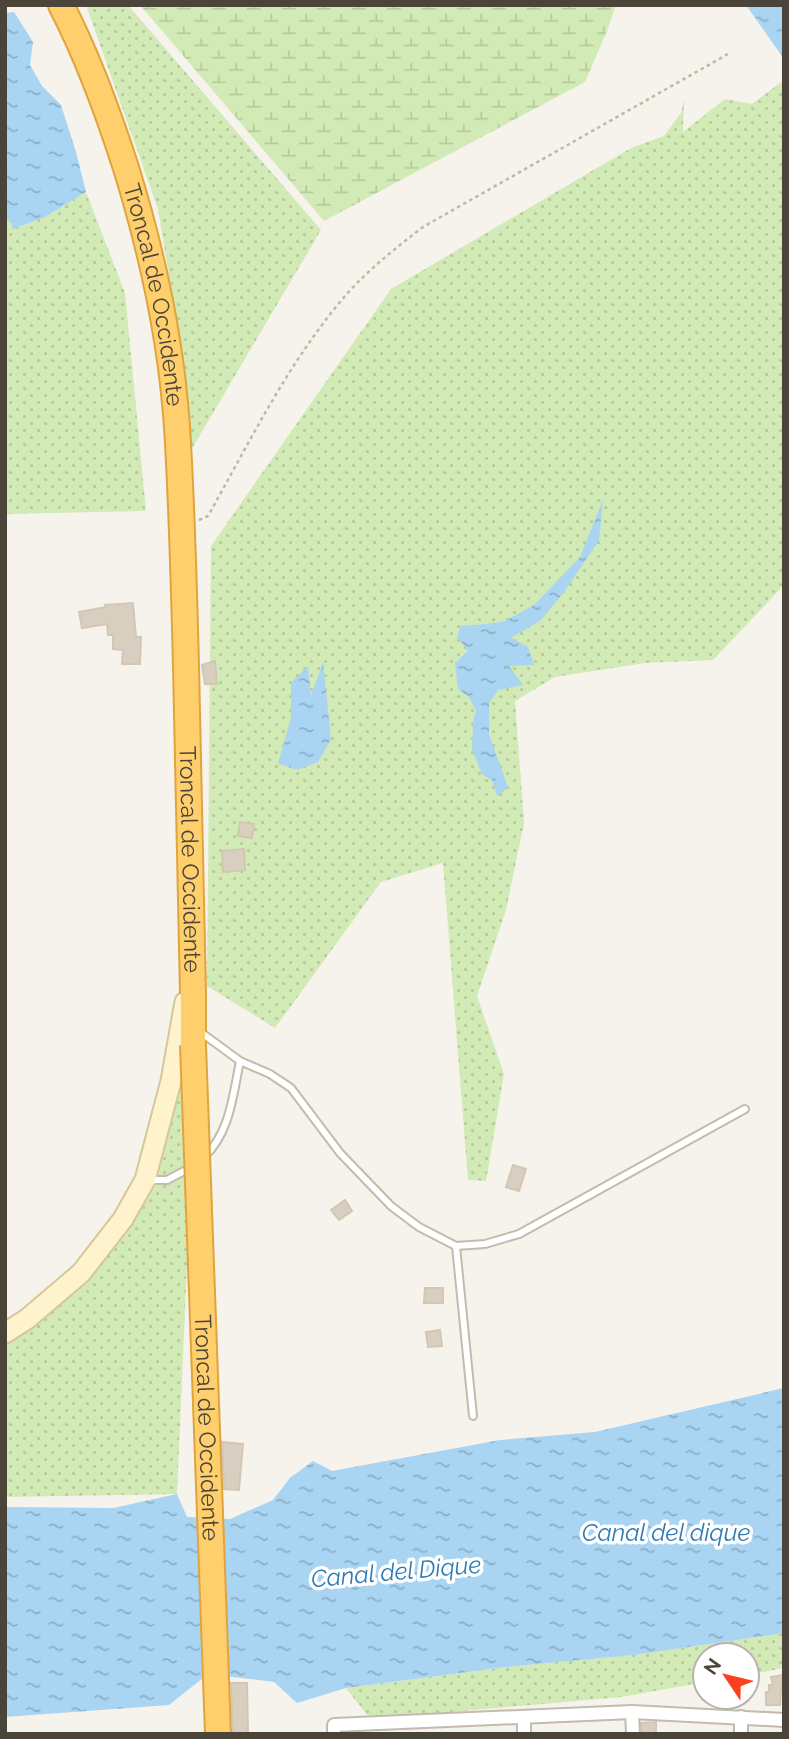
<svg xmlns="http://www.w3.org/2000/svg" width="789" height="1739" font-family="Raleway,sans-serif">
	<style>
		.grass { fill: url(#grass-dots) }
		.wetland { fill: url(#wetland-marsh) }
		.water { fill: url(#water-ripples) }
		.building { fill: #d8cfc1; stroke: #d3c7b4; stroke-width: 2 }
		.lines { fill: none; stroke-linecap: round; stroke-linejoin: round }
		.lane-casing { stroke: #c2bbae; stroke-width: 10 }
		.street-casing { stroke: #c2bbae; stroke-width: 16 }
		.secondary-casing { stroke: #d6c79b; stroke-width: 23 }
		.highway-casing { stroke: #e0a43c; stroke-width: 28 }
		.path { stroke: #c4b79f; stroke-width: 2.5; stroke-dasharray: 3.5 3.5; stroke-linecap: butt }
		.lane { stroke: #fff; stroke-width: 6 }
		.street { stroke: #fff; stroke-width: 12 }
		.secondary { stroke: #fff3cd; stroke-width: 19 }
		.highway { stroke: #ffcf6e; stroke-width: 24 }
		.highway-bridge-casing { stroke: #e0a43c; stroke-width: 28; stroke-linecap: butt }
		.highway-bridge { stroke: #ffcf6e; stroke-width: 24 }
		.labels { text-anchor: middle; stroke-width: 7; stroke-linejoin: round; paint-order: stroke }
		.street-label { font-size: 23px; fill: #4b4439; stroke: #fff }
		.water-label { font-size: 24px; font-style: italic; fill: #2e7ab2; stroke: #fff }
	</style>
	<defs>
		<pattern id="grass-dots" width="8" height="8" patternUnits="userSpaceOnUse" patternTransform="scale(1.75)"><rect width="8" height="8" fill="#d2eab5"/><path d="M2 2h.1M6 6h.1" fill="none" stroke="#b6ca9c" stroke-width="1.8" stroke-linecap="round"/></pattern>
		<pattern id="wetland-marsh" width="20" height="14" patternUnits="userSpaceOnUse" patternTransform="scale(1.75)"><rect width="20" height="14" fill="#d2eab5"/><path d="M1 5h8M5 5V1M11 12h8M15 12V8" fill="none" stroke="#b6ca9c"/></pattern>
		<pattern id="water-ripples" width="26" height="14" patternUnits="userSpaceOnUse" patternTransform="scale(1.75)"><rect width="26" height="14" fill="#a9d4f2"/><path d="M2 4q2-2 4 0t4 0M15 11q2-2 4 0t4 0" fill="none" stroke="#8caec5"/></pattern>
	</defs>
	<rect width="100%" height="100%" fill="#f6f3ec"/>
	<g class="grass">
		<path d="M86,5H128L321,230L184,462L181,349L158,209Z"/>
		<path d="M784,80V585L713,660L645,663L555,677L515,701L524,823L506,910L477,996L504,1074L486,1181L468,1180L443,863L381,882L275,1028L207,986L211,546L391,289L631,148L664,136L681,113L684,99L683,132L725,99L752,104Z"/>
		<path d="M86,192L125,293L146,511L5,514V219H10L14,229L45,217Z"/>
		<path d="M204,872L177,1494L5,1497V1333L55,1297L145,1180Z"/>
		<path d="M784,1633V1668L747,1675V1655H705V1682L622,1697L406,1716L367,1715L346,1688L506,1667L634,1655Z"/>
	</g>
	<path class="wetland" d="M140,5H616L607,31L585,82L324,221Z"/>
	<g class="water">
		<path d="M746,5H784V59Z"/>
		<path d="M14,12L33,42L30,65L42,86L61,105L76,152L86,192L45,217L13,229L10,219H5V13Z"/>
		<path d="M603,500L599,540L564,592L541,620L511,638L528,647L534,665L509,666L523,685L498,690L489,704V734L508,787L497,796L492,780L482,774L472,750L473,722L476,711L469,697L458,689L455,663L468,651L457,637L461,626L486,624L505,621L534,605L580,557Z"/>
		<path d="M323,662L331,739L318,762L297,770L278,763L291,718V683L308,666L311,696Z"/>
		<path d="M784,1388V1633L634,1655L506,1667L346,1688L297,1703L274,1682L208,1674L169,1705L5,1717V1507L113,1508L177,1494L187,1517L230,1519L273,1500L290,1478L313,1461L332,1471L500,1440L595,1432Z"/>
	</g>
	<g class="building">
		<path d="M133,603L136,637H141L140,664H122L123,650L113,649V635H108L107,624L82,628L79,612L106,607L105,605Z"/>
		<path d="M215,661L217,684H205L202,665Z"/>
		<path d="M240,822L254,824L252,838L238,836Z"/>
		<path d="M244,849L245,870L223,872L222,851Z"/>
		<path d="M513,1165L526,1169L519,1191L506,1187Z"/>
		<path d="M345,1200L352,1211L339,1220L331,1210Z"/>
		<path d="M425,1288H443V1303H424Z"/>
		<path d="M440,1330L442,1346L428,1347L426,1332Z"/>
		<path d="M222,1442L243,1444L239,1490L224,1489Z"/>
		<path d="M783,1675L784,1687L781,1688L780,1705H766V1692H769V1685H773L771,1677Z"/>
		<path d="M231,1683H247L248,1734H233Z"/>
		<path d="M656,1722V1734H642L641,1723Z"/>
	</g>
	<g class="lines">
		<defs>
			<g id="lane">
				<path d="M199,1031L240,1061L270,1074L291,1088L340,1153L391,1206L419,1227L456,1246L485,1244L519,1234L745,1109"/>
				<path d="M204,1157C230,1133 233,1095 240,1061"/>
				<path d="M147,1180H167L190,1168"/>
				<path d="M456,1246L473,1416"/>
			</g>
			<g id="street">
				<path d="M632,1712L633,1734"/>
				<path d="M524,1717V1734"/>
				<path d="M741,1717V1734"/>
				<path d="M334,1734V1725L632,1712L784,1720"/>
			</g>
			<path id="secondary" d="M5,1333L27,1319L81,1273L123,1219L145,1180L171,1081L185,1002"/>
			<g id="highway">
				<path id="s1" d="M61,5C88,57 108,112 126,168C152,252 171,339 177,427C182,506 184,586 186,666C188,775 191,885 193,994V1045"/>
			</g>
		</defs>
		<use href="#lane" class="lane-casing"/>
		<use href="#street" class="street-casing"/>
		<use href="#secondary" class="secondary-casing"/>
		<use href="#highway" class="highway-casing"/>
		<path class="path" d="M199,520L208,516C249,443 286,367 340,302C364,273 393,250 423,227L728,54"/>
		<use href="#lane" class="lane"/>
		<use href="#street" class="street"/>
		<use href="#secondary" class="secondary"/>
		<use href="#highway" class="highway"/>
		<defs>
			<g id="highway-bridge">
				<path id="s2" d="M193,1045L218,1734"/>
			</g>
		</defs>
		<use href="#highway-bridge" class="highway-bridge-casing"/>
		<use href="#highway-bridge" class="highway-bridge"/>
	</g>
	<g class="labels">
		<g class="street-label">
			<text dy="8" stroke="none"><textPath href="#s1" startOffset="306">Troncal de Occidente</textPath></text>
			<text dy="8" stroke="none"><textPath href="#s1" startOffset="873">Troncal de Occidente</textPath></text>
			<text dy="8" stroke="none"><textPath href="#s2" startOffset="383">Troncal de Occidente</textPath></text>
		</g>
		<g class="water-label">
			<text x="666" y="1541">Canal del dique</text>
			<text transform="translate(396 1572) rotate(-5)" y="8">Canal del Dique</text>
		</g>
	</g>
	<rect width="789" height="1739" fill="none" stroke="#4b4439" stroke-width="14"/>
	<g transform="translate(726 1676) rotate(305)"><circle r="33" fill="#ffffff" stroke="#b7b4b0" stroke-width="2"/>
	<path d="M0-5L12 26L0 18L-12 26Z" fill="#fc3f1d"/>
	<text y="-10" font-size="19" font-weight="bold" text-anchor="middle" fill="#4b4439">N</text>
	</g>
</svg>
